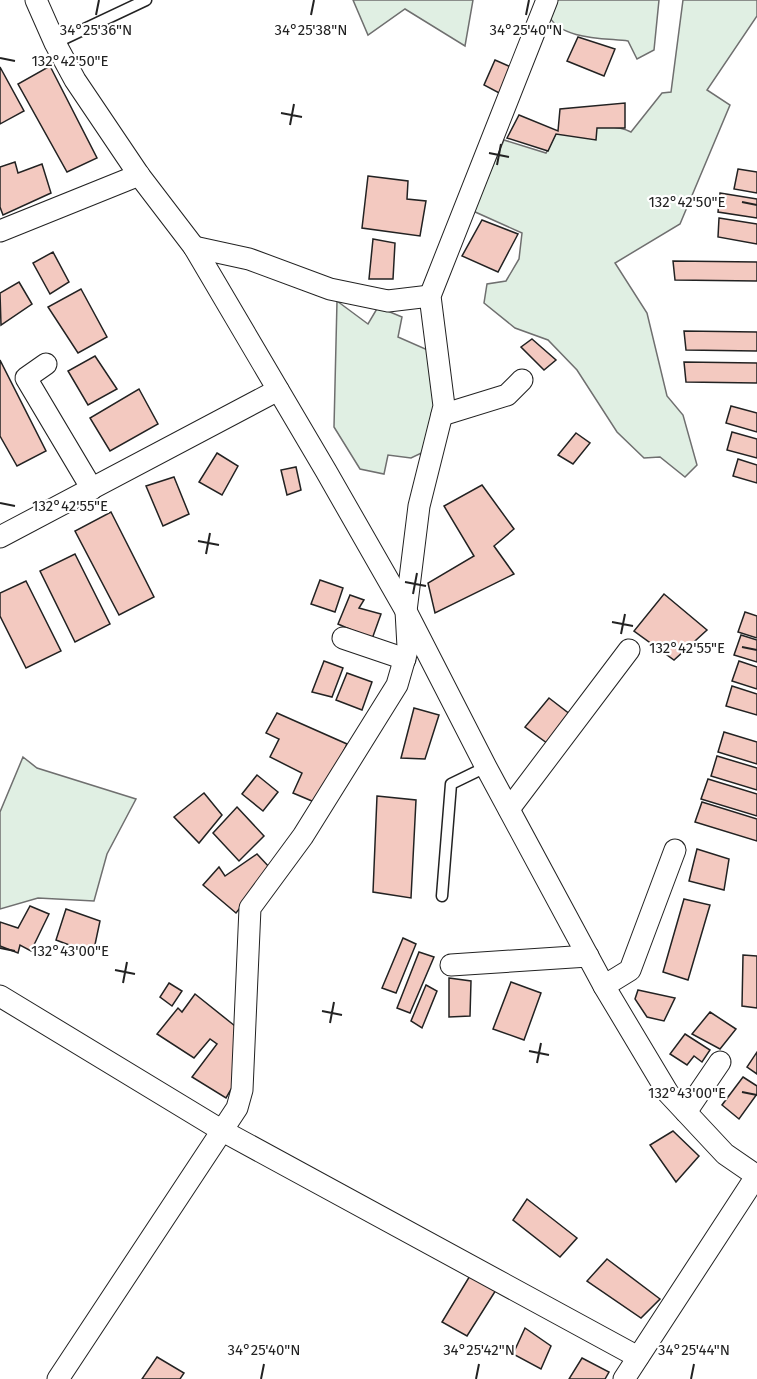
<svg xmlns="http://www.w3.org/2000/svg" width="757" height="1379" font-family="'Fira Sans',sans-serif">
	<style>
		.green { fill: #e0efe3; stroke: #6f6f6f; stroke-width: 1.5 }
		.building { fill: #f3c9c0; stroke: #222; stroke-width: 1.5 }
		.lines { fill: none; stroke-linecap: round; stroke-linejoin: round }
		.service-casing { stroke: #222; stroke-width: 13 }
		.minor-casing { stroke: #222; stroke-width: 23 }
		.service { stroke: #fff; stroke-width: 10 }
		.minor { stroke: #fff; stroke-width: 21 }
		.ticks { fill: none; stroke: #222; stroke-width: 2 }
		.ticks-label { font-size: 15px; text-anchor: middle; fill: #222; stroke: #fff; stroke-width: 4.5; stroke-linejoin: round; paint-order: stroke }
	</style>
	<rect width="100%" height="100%" fill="#fff"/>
	<g class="green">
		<path d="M353,0H473L465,46L405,9L368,35Z"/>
		<path d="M556,0H659L654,50L637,59L628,41C606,38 561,40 549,16Z"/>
		<path d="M683,0H757V16L707,90L730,105L680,224L615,263L647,313L667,396L683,415L697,465L685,477L660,457L644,458L617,432L577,370L548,340L515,328L484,303L487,284L506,281L519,259L522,233L473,211L504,140L546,153L556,134C578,131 611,121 631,132L662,93L671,92Z"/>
		<path d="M337,301L368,324L378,307L402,317L398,337L430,351L441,404L430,449L411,458L388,455L384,474L360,469L334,427Z"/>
		<path d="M23,757L37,768L136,799L107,854L94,901L38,898L0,909V812Z"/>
	</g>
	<g class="building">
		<path d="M578,37L615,49L604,76L567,61Z"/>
		<path d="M495,60L513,68L501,94L484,85Z"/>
		<path d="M50,66L97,158L67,172L18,84Z"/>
		<path d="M0,67L24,111L0,124Z"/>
		<path d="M625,103V128H597L596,140L556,134L548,151L507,138L519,115L558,131L560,109Z"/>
		<path d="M15,162L18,173L42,164L51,193L3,215L0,207V167Z"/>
		<path d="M738,169L757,172V193L734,189Z"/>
		<path d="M368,176L408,181L407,199L426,201L420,236L362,228Z"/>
		<path d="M720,193L757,199V218L718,212Z"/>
		<path d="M719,218L757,224V244L718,237Z"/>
		<path d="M482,220L518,234L498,272L462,256Z"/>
		<path d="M373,239L395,243L393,279H369Z"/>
		<path d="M53,252L69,282L50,294L33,263Z"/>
		<path d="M673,261L757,262V281L675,280Z"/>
		<path d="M19,282L32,304L1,325L0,293Z"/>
		<path d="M81,289L107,337L78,353L48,307Z"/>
		<path d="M684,331L757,332V351L686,350Z"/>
		<path d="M532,339L556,360L544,370L521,347Z"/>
		<path d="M95,356L117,389L88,405L68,371Z"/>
		<path d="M0,360L46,451L17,466L0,436Z"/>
		<path d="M684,362L757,363V383L686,382Z"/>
		<path d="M139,389L158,424L110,451L90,418Z"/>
		<path d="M731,406L757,413V432L726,423Z"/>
		<path d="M732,432L757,439V458L727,450Z"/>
		<path d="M576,433L590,443L573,464L558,455Z"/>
		<path d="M217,453L238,466L222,495L199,482Z"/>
		<path d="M738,459L757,465V483L733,476Z"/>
		<path d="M296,467L301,490L287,495L281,470Z"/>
		<path d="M174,477L189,514L163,526L146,486Z"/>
		<path d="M482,485L514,529L494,546L514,574L435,613L428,583L474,556L444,506Z"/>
		<path d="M111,512L154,597L119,615L75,531Z"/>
		<path d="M75,554L110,624L75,642L40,571Z"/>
		<path d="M320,580L343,588L335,612L311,604Z"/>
		<path d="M26,581L61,651L26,668L0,616V593Z"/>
		<path d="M664,594L707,630L674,660L634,631Z"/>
		<path d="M350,595L364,600L359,608L381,614L372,639L338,624Z"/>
		<path d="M745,612L757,616V638L738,632Z"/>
		<path d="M741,635L757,640V662L734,655Z"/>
		<path d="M324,661L343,668L332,697L312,692Z"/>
		<path d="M739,661L757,667V689L732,681Z"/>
		<path d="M347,673L372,682L362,710L336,700Z"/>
		<path d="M732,686L757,694V715L726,706Z"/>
		<path d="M549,698L571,715L551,746L525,727Z"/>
		<path d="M414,708L439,715L425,759L401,758Z"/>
		<path d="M277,713L347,744L319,804L293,793L302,773L270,757L279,739L266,733Z"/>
		<path d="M724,732L757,742V764L718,752Z"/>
		<path d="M717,756L757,768V790L711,776Z"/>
		<path d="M257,775L278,792L263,811L242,794Z"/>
		<path d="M708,779L757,794V816L701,799Z"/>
		<path d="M204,793L222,815L199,843L174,817Z"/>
		<path d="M377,796L416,800L411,898L373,892Z"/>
		<path d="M702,802L757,819V841L695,822Z"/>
		<path d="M237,807L264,836L239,861L213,833Z"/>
		<path d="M697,849L729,859L724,890L689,881Z"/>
		<path d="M257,854L271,869L236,913L203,885L219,867L225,876Z"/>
		<path d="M684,899L710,905L688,980L663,972Z"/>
		<path d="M30,906L49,914L31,951L20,945L18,953L0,946V922L18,928Z"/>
		<path d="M66,909L100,921L93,954L56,940Z"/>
		<path d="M403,938L416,944L396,993L382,988Z"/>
		<path d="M419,952L434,957L410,1013L397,1008Z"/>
		<path d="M743,955L757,956V1008L742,1006Z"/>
		<path d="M449,978L471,981L470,1016L449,1017Z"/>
		<path d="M511,982L541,993L524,1040L493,1029Z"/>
		<path d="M169,983L182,991L172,1006L160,997Z"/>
		<path d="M426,985L437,991L422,1028L411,1021Z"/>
		<path d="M638,990L675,998L664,1021L647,1017L635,999Z"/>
		<path d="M195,994L235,1026L236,1081L226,1098L192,1077L217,1044L210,1039L194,1058L157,1034L178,1008L182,1012Z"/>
		<path d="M710,1012L736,1029L720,1049L692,1034Z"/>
		<path d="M685,1034L710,1050L702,1062L694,1056L687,1065L670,1054Z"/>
		<path d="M757,1052V1074L747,1067Z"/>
		<path d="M743,1077L757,1086V1094L739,1119L722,1105Z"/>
		<path d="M673,1131L699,1156L676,1182L650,1145Z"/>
		<path d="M527,1199L577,1238L560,1257L513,1220Z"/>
		<path d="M607,1259L660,1299L641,1318L587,1281Z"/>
		<path d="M471,1274L496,1290L467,1336L442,1322Z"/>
		<path d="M525,1328L551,1346L541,1369L513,1354Z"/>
		<path d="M157,1357L184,1373L180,1379H142Z"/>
		<path d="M582,1358L609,1372L605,1379H569Z"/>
	</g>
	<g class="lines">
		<defs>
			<g id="service">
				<path d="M55,43L146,0"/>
				<path d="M442,896L451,784L486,767"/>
			</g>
			<g id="minor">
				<path d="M36,0L55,43L75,80L139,175L194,247L326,471L406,611L486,767L604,986L668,1093L725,1154L757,1176"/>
				<path d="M0,231L139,175"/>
				<path d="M194,247L249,259L330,289L388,301L430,296"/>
				<path d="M46,364L26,378L92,489"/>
				<path d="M442,415L507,395L522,380"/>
				<path d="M0,537L278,390"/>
				<path d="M343,638L405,659"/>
				<path d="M509,809L629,650"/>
				<path d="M451,965L588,956"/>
				<path d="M604,986L630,970L675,850"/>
				<path d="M0,996L221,1130L638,1357"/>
				<path d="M686,1112L720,1062"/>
				<path d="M58,1379L237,1108L242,1090L250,908L303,836L397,685L408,647L406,611L419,506L444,406L430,296L547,0"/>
				<path d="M624,1379L757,1175"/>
			</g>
		</defs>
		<use href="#service" class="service-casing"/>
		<use href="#minor" class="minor-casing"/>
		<use href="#service" class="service"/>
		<use href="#minor" class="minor"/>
	</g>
	<path class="ticks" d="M96,15L99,0M311,15L314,0M526,15L529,0M0,58L15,61M281,113L302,117M290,125L294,104M489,153L509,157M497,165L501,144M742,202L757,205M0,503L15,506M198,541L219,545M206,554L210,533M405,582L426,586M413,594L417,573M612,622L633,626M621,634L625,614M742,647L757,650M0,948L15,951M115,970L135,974M123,983L127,962M322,1011L342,1015M330,1023L334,1002M529,1051L549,1055M537,1063L541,1043M742,1092L757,1095M261,1379L264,1364M476,1379L479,1364M691,1379L694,1364"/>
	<g class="ticks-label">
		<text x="96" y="35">34°25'36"N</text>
		<text x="311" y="35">34°25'38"N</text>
		<text x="526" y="35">34°25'40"N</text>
		<text x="70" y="66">132°42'50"E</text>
		<text x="687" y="207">132°42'50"E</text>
		<text x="70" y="511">132°42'55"E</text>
		<text x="687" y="653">132°42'55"E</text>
		<text x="70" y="956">132°43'00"E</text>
		<text x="687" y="1098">132°43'00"E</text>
		<text x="264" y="1355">34°25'40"N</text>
		<text x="479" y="1355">34°25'42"N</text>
		<text x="694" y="1355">34°25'44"N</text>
	</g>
</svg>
